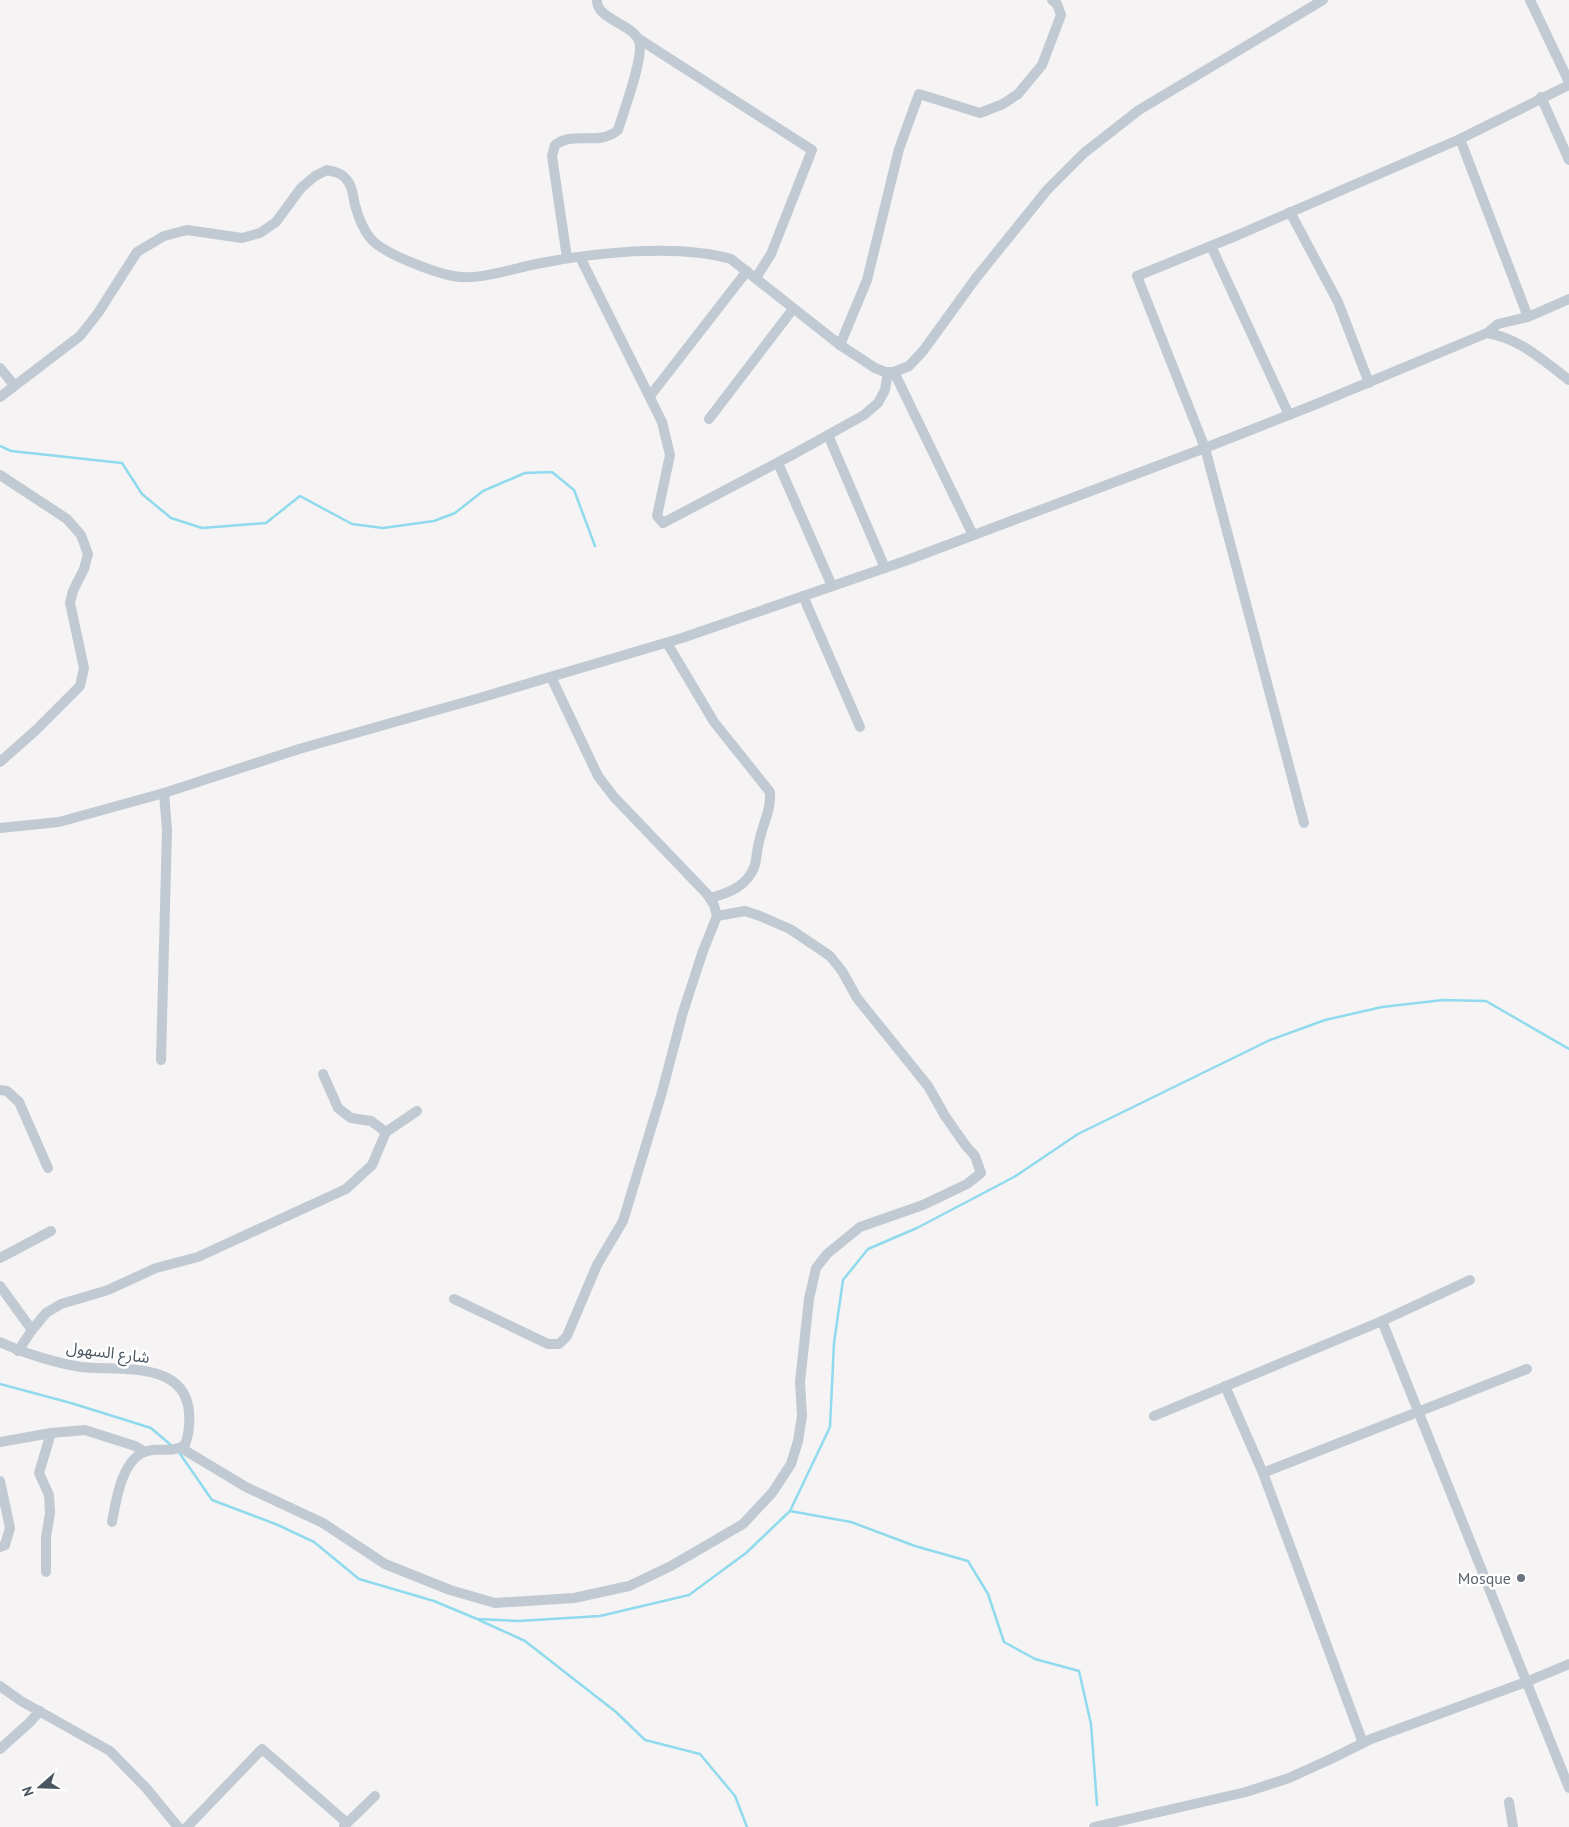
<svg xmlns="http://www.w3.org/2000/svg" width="1569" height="1827" font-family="'PT Sans','Noto Sans Arabic',sans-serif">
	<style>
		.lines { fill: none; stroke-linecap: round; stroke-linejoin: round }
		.stream { stroke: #90daee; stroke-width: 2.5 }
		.minor { stroke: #c1cad2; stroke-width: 10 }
		.worship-dot { fill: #6b7280; stroke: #fff; stroke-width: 2 }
		.labels { text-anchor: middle; stroke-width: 5; stroke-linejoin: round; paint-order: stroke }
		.street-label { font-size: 16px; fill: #4a5661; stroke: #fff }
		.worship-label { font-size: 16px; fill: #5b616d; stroke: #fff; text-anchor: end }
	</style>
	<rect width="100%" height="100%" fill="#f5f3f3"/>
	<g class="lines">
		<g class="stream">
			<path d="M0,446L11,451L122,463L142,494L171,518L202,528L266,523L300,496L352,524L383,528L434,521L455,513L483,491L525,473L552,472L574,490L595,546"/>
			<path d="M0,1384L71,1403L151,1428L172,1446"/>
			<path d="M178,1451L212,1500L278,1525L314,1542L359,1579L434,1601L477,1619L518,1621L600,1616L689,1595L746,1553L790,1511L830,1427L834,1343L843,1280L868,1249L917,1228L1014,1177L1078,1134L1270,1040L1325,1020L1382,1007L1443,1000L1486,1001L1569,1049"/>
			<path d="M790,1511L851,1522L915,1546L968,1561L988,1594L1004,1642L1035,1659L1079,1671L1091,1724L1097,1805"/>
			<path d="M479,1620L525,1641L616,1712L645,1740L700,1754L735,1796L747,1827"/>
		</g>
		<g class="minor">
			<path d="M1530,0L1569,82"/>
			<path d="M639,39L812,150L771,254L756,278"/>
			<path d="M1541,97L1569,160"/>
			<path d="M1460,139L1528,317"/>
			<path d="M1290,212L1338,302L1369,383"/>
			<path d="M1211,246L1289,415"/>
			<path d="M580,257L662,422L670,455L657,516L663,523L792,455L864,415L878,403L885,390L888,372"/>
			<path d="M567,258L552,156L555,145C576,130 598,147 618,130C623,113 645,55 639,41C633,24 596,19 597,0"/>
			<path d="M1487,333C1519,338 1544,361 1569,380"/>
			<path d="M840,345L867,280L899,149L919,94L980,113L1003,104L1018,94L1042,65L1061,15L1057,4L1052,0"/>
			<path d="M0,368L14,385"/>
			<path d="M894,372L973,535"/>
			<path d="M650,396L747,271"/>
			<path d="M0,397L80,336L98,313L137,252L164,236L187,230L242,238L260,233L276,222L301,188L315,176L327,170C335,172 342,173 347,180C353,187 353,197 355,205C358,216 363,230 371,239C384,254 433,272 453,276C477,281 512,269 536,264C592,253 676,243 731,259L840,345L875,368L885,372H894L909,366L923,351L976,278L1047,190L1084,153L1139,110L1323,0"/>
			<path d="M709,419L793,309"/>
			<path d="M828,435L885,568"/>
			<path d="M778,463L832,586"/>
			<path d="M0,475L67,519L81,535L88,554L84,569L73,591L70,603L84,668L80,686L35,731L0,762"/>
			<path d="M803,596L860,727"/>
			<path d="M667,643L714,722L770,792C771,810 764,821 760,838C757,847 757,856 755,865C748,886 729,893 710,898"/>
			<path d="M1304,823L1205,448L1137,276L1238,235L1460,139L1569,85"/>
			<path d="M0,828L59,822L164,793L299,749L483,697L682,638L905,561L1205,448L1319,403L1487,333L1498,324L1528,317L1569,299"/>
			<path d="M161,1060L167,830L164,793"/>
			<path d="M323,1074L338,1108L351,1118L371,1121L386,1132"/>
			<path d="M0,1090L7,1091L19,1102L48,1168"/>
			<path d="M0,1258L51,1231"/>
			<path d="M0,1286L32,1330"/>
			<path d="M454,1299L548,1344H559L567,1336L597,1265L623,1221L662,1092L683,1012L703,951L717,916L714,905L707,894L614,797L598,776L551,677"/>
			<path d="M1382,1321L1569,1788"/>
			<path d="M0,1342C23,1353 56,1363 81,1367C118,1371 185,1360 189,1412C190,1424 189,1434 185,1445C169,1454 162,1447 147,1451C122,1458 116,1500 112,1522"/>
			<path d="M18,1351L32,1330L46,1313L61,1304L108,1290L156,1268L198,1257L346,1189L372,1165L386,1132L417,1111"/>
			<path d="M1225,1386L1263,1473L1527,1369"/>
			<path d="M1154,1416L1382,1321L1470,1280"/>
			<path d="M0,1442L51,1433L85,1430L135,1446L145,1452"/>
			<path d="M181,1448L246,1487L323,1523L385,1564L450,1590L495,1603L574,1598L629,1586L671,1566L743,1524L772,1493L791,1464L798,1441L802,1416L800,1382L809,1299L816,1268L827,1254L860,1227L923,1205L967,1184L981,1173L975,1156L966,1146L945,1116L928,1086L857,998L842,971L830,956L790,929L760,916L745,911L717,916"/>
			<path d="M1263,1473L1363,1743"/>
			<path d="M0,1481L10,1528L5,1545L0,1547"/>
			<path d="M46,1572V1537L50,1513L49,1495L39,1473L51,1433"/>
			<path d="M0,1686L21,1701L110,1751L147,1789L178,1827"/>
			<path d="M0,1749L29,1723L40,1711"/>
			<path d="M1509,1802L1513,1827"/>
			<path d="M344,1826L375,1796"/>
			<path d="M187,1827L262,1749L347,1823"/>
			<path d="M1094,1827L1246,1792L1289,1778L1333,1758L1371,1739L1526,1682L1569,1664"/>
		</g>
	</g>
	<circle class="worship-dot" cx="1521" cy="1578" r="5"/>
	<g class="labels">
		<g class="street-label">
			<text transform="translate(108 1352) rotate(7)" y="6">شارع السهول</text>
		</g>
		<g class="worship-label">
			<text x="1511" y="1584">Mosque</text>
		</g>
	</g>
	<g transform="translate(40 1787) rotate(250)" stroke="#ffffff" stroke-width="4" paint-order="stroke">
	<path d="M0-4L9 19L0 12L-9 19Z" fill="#4a5661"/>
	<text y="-8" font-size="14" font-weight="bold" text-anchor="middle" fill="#4a5661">N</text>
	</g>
</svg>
